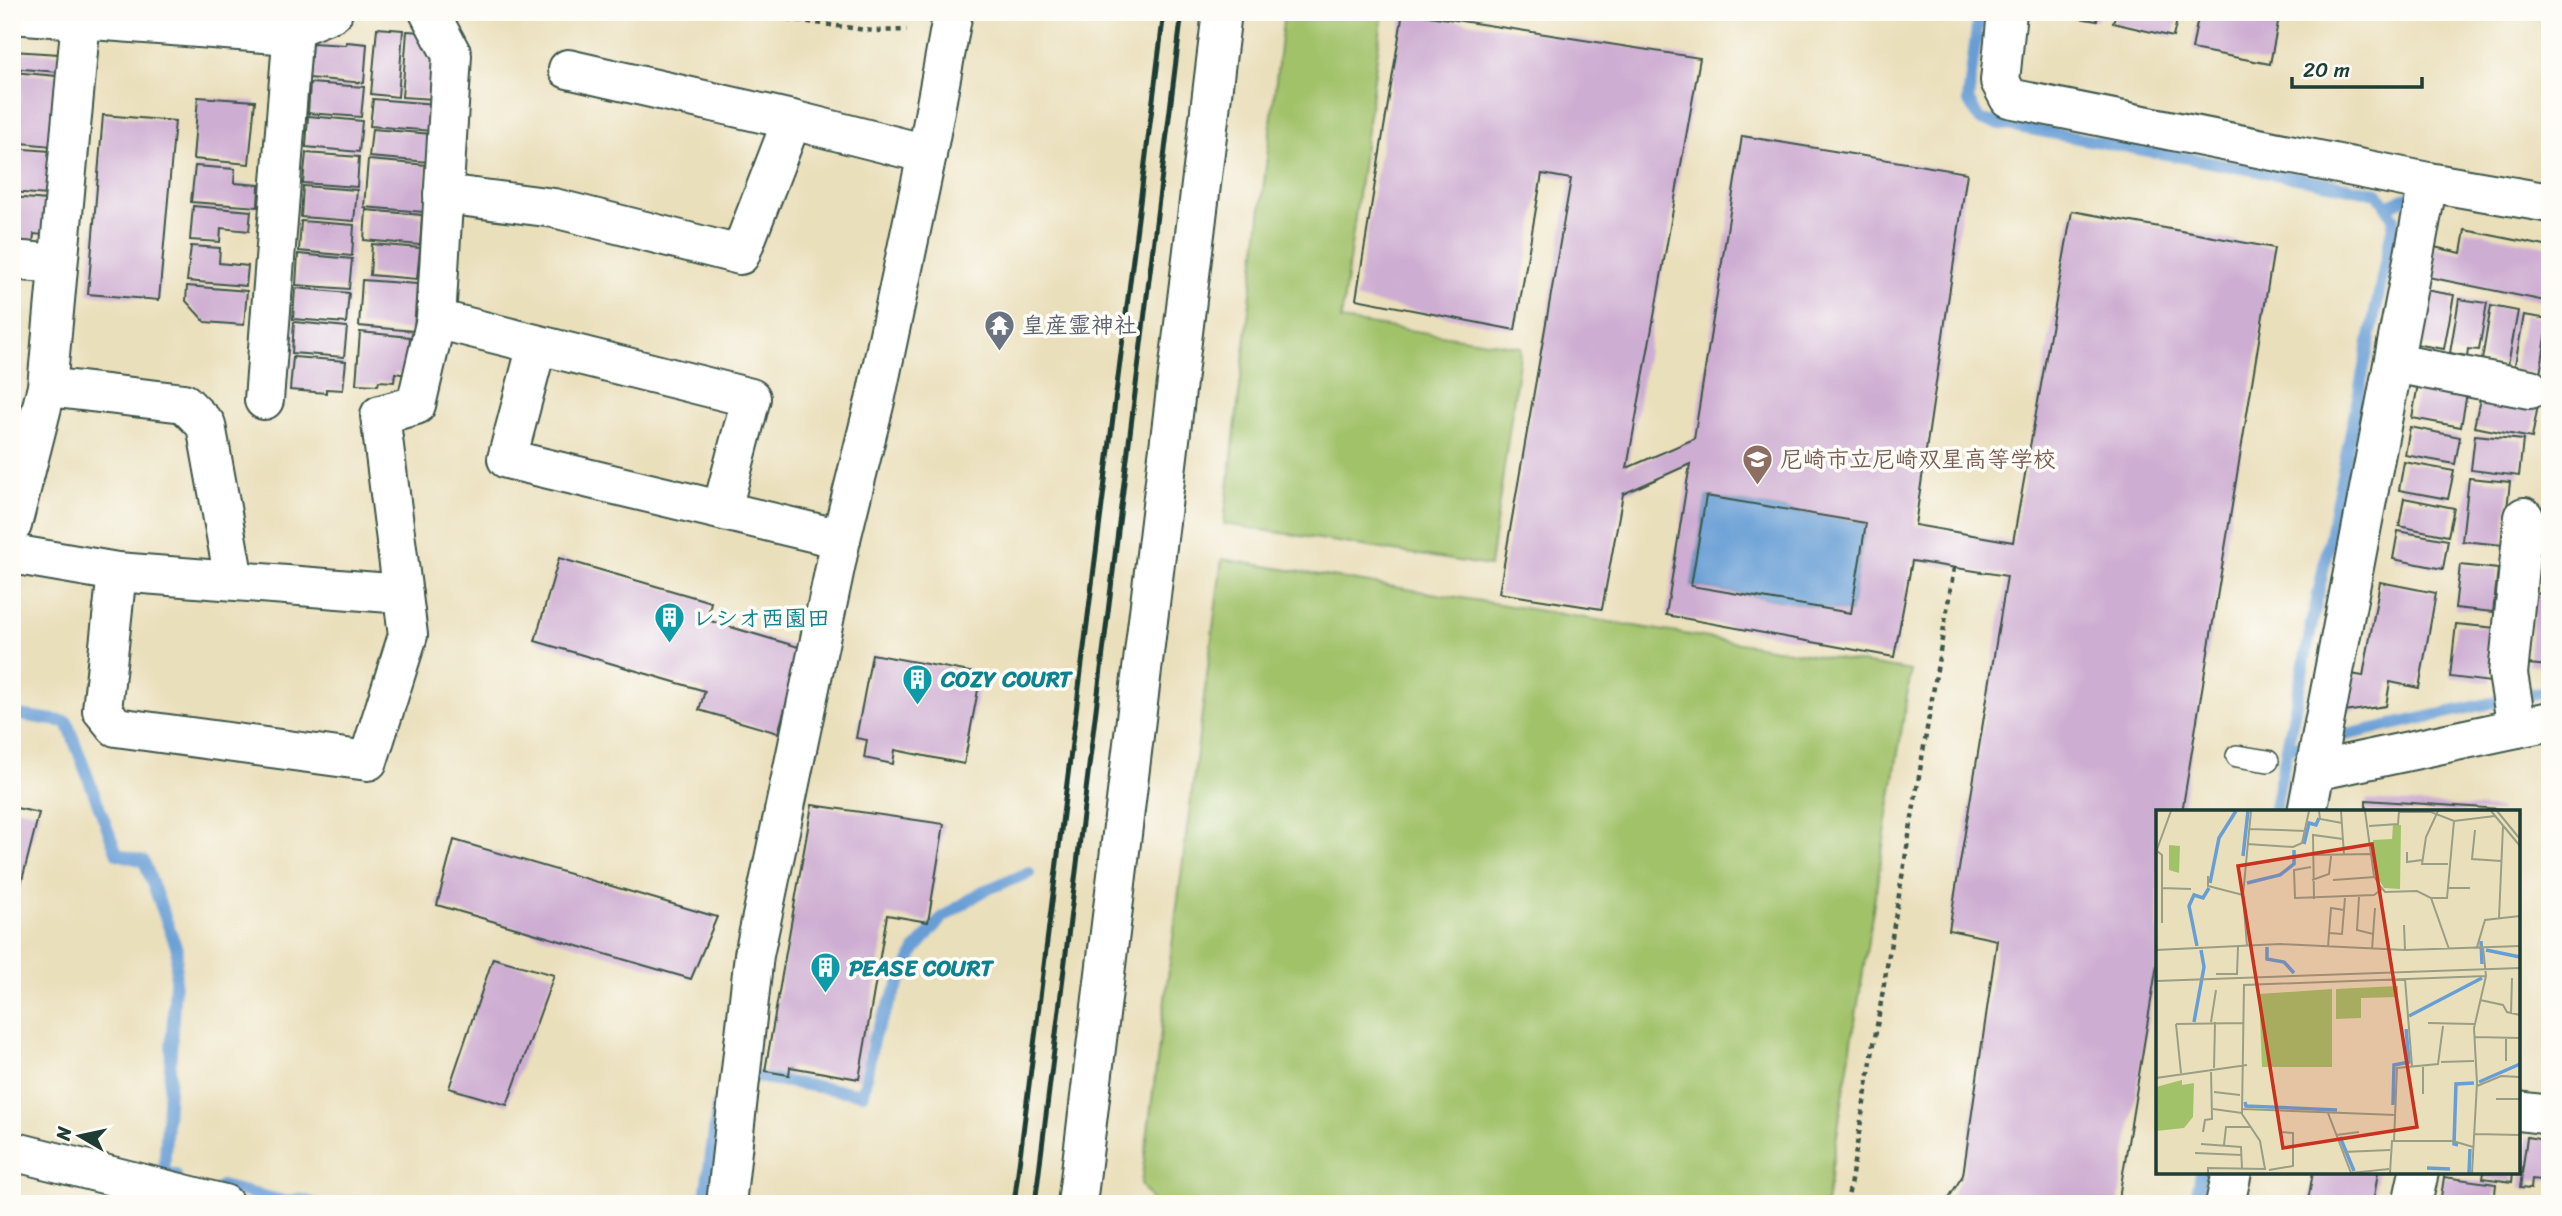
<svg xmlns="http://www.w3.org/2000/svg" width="2562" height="1216" font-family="Sriracha,'Klee One',sans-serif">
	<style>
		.green { fill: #a2c26a; stroke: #60804f; stroke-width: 2 }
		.water { fill: #679ed5; stroke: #436e84; stroke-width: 2 }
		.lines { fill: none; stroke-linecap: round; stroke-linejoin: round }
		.stream { stroke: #679ed5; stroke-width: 12 }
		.building { fill: #ceadd2; fill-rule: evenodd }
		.lane-casing { stroke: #3d5548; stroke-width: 24 }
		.street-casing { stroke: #3d5548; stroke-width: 42 }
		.path { stroke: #3d5548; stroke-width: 4.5; stroke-dasharray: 5 5; stroke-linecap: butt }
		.lane { stroke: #fff; stroke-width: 21 }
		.street { stroke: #fff; stroke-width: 38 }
		.rail { stroke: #1f3d34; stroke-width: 5 }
		.labels { text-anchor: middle; stroke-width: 7; stroke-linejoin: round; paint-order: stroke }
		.worship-label { font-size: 23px; font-weight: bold; fill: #5b616d; stroke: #fdfcf7; text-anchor: start }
		.education-label { font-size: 23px; font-weight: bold; fill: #785e54; stroke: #fdfcf7; text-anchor: start }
		.culture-label { font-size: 23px; font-weight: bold; fill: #0d838f; stroke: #fdfcf7; text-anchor: start }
		.inset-river { fill: none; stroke: #679ed5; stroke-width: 3.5 }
		.inset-road { fill: none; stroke: #999e85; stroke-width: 2 }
		.view { fill: #c8321e; fill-opacity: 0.15; stroke: #c8321e; stroke-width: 3.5 }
		.inset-edge { fill: none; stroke: #1f3d34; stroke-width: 3.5 }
	</style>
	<rect width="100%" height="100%" fill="#fdfcf7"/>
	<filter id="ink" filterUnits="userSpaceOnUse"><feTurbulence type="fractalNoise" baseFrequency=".0143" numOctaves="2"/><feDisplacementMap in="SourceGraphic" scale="14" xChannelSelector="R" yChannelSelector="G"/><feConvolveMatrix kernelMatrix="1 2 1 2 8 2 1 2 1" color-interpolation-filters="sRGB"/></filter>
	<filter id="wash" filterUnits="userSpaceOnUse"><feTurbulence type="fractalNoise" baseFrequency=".00686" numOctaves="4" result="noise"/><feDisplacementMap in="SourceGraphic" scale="28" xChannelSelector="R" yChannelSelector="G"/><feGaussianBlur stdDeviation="1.57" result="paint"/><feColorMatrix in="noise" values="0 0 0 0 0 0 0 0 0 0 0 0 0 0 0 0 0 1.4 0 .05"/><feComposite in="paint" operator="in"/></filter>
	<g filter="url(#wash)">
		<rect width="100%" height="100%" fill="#eadfbb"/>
		<g class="green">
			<path d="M1284,12H1383L1341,320L1521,347L1490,566L1224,524Z"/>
			<path d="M1222,559L1911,671L1826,1204H1155L1141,1185Z"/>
		</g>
		<path class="water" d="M1706,496L1866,523L1851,613L1691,586Z"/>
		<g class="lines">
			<g class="stream">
				<path d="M1979,12L1968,100L1980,120L2378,193L2386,206L2419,194"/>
				<path d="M12,714L67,722L117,854L144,861L177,949L164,1172L176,1175"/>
				<path d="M2287,748L2550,690"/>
				<path d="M2274,812L2394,219L2386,206"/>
				<path d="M744,1075L863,1094L874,1036L915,950L942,918L983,891L1029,873"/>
				<path d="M221,1186L288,1202L298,1199L317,1204"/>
				<path d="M704,1204L718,1104"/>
				<path d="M2195,1204L2201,1172"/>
			</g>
		</g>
		<g id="blocks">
			<g class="building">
				<path d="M1403,12L1700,58L1627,468L1694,439L1742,136L1967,173L1915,525L2013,542L2072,211L2274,248L2182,812H2158V958L2118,1204H1945L1963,1175L1997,940L1949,930L2007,576L1912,561L1894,657L1666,615L1690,464L1623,494L1602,609L1499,593L1571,179L1542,174L1515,330L1356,299ZM1706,496L1866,523L1851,613L1691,586Z"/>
				<path d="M2044,12H2098L2097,21Z"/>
				<path d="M2116,12H2179L2173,37L2113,23Z"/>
				<path d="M2199,12H2280L2270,64L2192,49Z"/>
				<path d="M377,28L403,30L398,97L371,94Z"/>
				<path d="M407,31L422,32L438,58L434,99L402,97Z"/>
				<path d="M347,42L367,44L364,83L309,78L312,43L346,45Z"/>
				<path d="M12,51L59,54L57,72L12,68Z"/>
				<path d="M12,72L57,76L51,146L12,142Z"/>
				<path d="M310,83L364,87L361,117L308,113Z"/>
				<path d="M198,97L255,101L249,164L193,159Z"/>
				<path d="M373,99L435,104L433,131L370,126Z"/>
				<path d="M103,115L175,121L159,300L88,294Z"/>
				<path d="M308,116L362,121L359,152L306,147Z"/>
				<path d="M372,129L432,134L429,162L369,157Z"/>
				<path d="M12,148L50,151L47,195L12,192Z"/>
				<path d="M306,153L359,157L357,187L303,183Z"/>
				<path d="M368,160L427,165L424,212L364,207Z"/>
				<path d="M195,166L235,169L234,183L259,185L258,207L191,202Z"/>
				<path d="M303,186L357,190L354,221L301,217Z"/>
				<path d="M12,197L47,200L44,235L34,234L33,245L12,244Z"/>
				<path d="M193,206L251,211L249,231L221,228L220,242L190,240Z"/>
				<path d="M366,210L422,215L420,245L364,240Z"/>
				<path d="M301,221L354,225L352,256L299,251Z"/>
				<path d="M2465,230L2550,247V302L2428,277L2434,247L2461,253Z"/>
				<path d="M372,244L420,248L417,279L370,275Z"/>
				<path d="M191,246L220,248L219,263L248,266L246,286L187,281Z"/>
				<path d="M298,254L352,259L349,289L296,285Z"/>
				<path d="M362,280L417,284L414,331L359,326Z"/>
				<path d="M187,286L247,291L244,325L205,322L186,301Z"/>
				<path d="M295,288L349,293L346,323L293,319Z"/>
				<path d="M2425,290L2454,295L2444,349L2415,344Z"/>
				<path d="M2459,299L2487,303L2479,350L2468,349L2467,356L2450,353Z"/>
				<path d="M2491,306L2518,311L2508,365L2482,360Z"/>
				<path d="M2524,315L2549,319L2540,374L2514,370Z"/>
				<path d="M294,322L347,327L344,357L292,353Z"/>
				<path d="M360,332L410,337L407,375L395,373L394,382L379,381L378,385L356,384Z"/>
				<path d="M293,357L346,361L343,390L326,389V393L290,390Z"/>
				<path d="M2418,384L2467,393L2461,427L2412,418Z"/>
				<path d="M2481,394L2538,405L2532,438L2474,427Z"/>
				<path d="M2410,427L2460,437L2455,464L2405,455Z"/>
				<path d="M2475,435L2523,440L2519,476L2471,470Z"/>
				<path d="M2404,462L2454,471L2448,499L2399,490Z"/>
				<path d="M2469,478L2510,482L2503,545L2462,541Z"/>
				<path d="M2404,498L2454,508L2448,536L2399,526Z"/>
				<path d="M2544,502L2550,503V572L2537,571Z"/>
				<path d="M2398,531L2448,540L2443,569L2393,559Z"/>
				<path d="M559,558L711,602L707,620L802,648L778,733L699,710L705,691L535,641Z"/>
				<path d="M2460,565L2498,569L2493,612L2455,608Z"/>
				<path d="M2380,582L2436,593L2419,688L2390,682L2386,706L2344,712L2351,674L2363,676Z"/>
				<path d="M2535,593L2550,595V666L2528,664Z"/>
				<path d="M2456,624L2496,628L2490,682L2450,677Z"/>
				<path d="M872,654L981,674L964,764L895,750L893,764L864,758L867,740L856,738Z"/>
				<path d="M2366,800L2500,809V812H2366Z"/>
				<path d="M812,805L944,824L928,922L887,915L859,1079L790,1067L789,1075L765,1071Z"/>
				<path d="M12,807L39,813L13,916H12Z"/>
				<path d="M454,840L717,917L691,979L437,905Z"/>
				<path d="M493,958L554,975L507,1105L449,1088Z"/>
				<path d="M2527,1137L2550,1141V1181L2532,1179L2531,1189L2520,1188Z"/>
				<path d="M2313,1172H2378L2373,1204H2326L2308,1201Z"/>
				<path d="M2484,1172H2513L2512,1182L2483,1178Z"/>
				<path d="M2444,1177L2496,1184L2494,1203L2440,1204Z"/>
			</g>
		</g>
	</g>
	<g filter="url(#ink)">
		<use href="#blocks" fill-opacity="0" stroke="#3d5548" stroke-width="2"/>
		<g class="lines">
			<defs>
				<path id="lane" d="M2237,756L2268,761"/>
				<g id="street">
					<path d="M2007,12L2000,81L2009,98L2428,182L2550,203"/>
					<path d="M12,14L278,34L333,12"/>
					<path d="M568,69L792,120L927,154"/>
					<path d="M443,194L554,208L740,255L792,120"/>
					<path d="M12,260L57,264"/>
					<path d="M436,319L751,398L722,509"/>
					<path d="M537,345L507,459L841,539"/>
					<path d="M2394,363L2530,389"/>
					<path d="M47,387L184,403L206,425L234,580"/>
					<path d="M264,400L293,28"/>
					<path d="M12,525L47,387L81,19"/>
					<path d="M12,554L117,572L403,594"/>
					<path d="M117,572L102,710L116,727L368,761L408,635L380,415L416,405L436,319L452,55L429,12"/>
					<path d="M2517,728L2508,674L2524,517"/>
					<path d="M2315,771L2550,721"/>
					<path d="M2307,812L2428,182"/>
					<path d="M2518,1111L2550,1115"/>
					<path d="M12,1151L224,1204"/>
					<path d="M726,1204L754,955L841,539L875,401L927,154L953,12"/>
					<path d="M1077,1204L1222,12"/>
					<path d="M2225,1204L2232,1172"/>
					<path d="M2412,1204L2419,1172"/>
				</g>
			</defs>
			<use href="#lane" class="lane-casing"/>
			<use href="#street" class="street-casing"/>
			<g class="path">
				<path d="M738,12L873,31L907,30"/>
				<path d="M1847,1204L1954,568"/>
			</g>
			<use href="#lane" class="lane"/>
			<use href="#street" class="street"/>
			<g class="rail">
				<path d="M1014,1204L1164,12"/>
				<path d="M1035,1204L1182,12"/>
			</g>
		</g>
	</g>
	<defs>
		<symbol id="temple-pin" viewBox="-11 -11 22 30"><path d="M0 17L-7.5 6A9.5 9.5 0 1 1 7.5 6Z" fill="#6b7280" stroke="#fdfcf7"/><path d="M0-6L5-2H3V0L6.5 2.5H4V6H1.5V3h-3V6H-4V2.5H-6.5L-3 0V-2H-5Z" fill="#fff"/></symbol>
		<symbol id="school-pin" viewBox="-11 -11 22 30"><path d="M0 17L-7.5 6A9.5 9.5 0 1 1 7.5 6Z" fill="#8d6e63" stroke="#fdfcf7"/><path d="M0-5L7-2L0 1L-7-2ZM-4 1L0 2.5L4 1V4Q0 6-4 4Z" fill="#fff"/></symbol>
		<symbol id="building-pin" viewBox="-11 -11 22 30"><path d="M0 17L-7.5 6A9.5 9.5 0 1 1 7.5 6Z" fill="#0f9aa8" stroke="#fdfcf7"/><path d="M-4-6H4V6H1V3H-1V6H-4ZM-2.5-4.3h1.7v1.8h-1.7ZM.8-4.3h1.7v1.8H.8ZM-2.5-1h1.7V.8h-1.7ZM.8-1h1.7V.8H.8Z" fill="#fff"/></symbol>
	</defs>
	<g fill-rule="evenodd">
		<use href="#temple-pin" x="982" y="308" width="35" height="47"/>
		<use href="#school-pin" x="1740" y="442" width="35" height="47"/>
		<use href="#building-pin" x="652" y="600" width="35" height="47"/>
		<use href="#building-pin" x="900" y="662" width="35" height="47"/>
		<use href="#building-pin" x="808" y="950" width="35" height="47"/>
	</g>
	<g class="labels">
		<g class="worship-label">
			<text x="1022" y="333">皇産霊神社</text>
		</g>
		<g class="education-label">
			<text x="1780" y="467">尼崎市立尼崎双星高等学校</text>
		</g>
		<g class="culture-label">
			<text x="692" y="626">レシオ西園田</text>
			<text x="941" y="687">COZY COURT</text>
			<text x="849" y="976">PEASE COURT</text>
		</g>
	</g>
	<g transform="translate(2156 810)">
		<rect width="364" height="364" fill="#eadfbb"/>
		<path d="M237,15H245L244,79L228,78L220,65L217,30L236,29ZM13,35L24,36L23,63L13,60ZM242,176V187L205,188V208L180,209V179ZM176,179V257H106L103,184ZM26,270V275L38,273L37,307L28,318L0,321V277Z" fill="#a2c26a"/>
		<path class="inset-river" d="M148,34L153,13L160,15L163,8M87,46L92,1M54,73L63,28L80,1M91,73L124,65L138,54V40M325,131L326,154M41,136L33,96L38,85L47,88L53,78M111,137V149L128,152L138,163M330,140L364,147M253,206L326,168M38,212L48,157L45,140M323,272L364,254M89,292L90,296L181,300M237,295L238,255L253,252L250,219M184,327L198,361M302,335L298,334L300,274L318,273M271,358L294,359M313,363L314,339"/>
		<path class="inset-road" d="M163,1L164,9L186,13M185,1L188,45M209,1L218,66L224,76L229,82L261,81L275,88L293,139M282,1L270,27L266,54H292M335,1L364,36M341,1L364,29M243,2H275L298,11L339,6M213,16L242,14L243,1M93,19L150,21M319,20L316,49L345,51M91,34L137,37L146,33L153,1M1,41L6,45V113M0,42L15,1M251,42V52L266,50M155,45L216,44M155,57L138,60L139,88L218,85L226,79M52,66V76L87,85M156,70L173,64L175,46M177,70L219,67M6,78L35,79M292,78H314M203,87L201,120L217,124M275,88H291L298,11M158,89L157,25L187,29M343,108L347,16M248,115L249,140M173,123L186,124L189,88M91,136L87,85L95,1M172,137L175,98L188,100M321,137L329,110L364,106M216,139L219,98M0,140L124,134L249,140L364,136M60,164H81L82,137M249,169L256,256M0,171L364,158M324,190L347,195L351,202L364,205M355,204L356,168M55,212L60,180M272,213L318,214M20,214L87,213M20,214L25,263M318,227L364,228M350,228V251M285,252L318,251M58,258L59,212M0,268L91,255M321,276L345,266L364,267M58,282L84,285M267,284V255M340,289H364M57,299L86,303M86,299L239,305M172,303L195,363M47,322L49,310L56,309L55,259M319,324L364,325M180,325L203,322M238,331L241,258L282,254L287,216M45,334L85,337L86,359M68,335L70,317H94M187,342L234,340M39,343L86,345M109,359L104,331L86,304L88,175L330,166M113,360L137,356V323L124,322L122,301M52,363V358L110,359M195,363L233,359M234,363L236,331H297L317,337M316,363L321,273L318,218L330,166L327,137"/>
		<path class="view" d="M216,34L261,317L127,338L82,56Z"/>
		<rect width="364" height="364" class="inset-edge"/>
	</g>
	<rect width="2562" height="1216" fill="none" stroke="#fdfcf7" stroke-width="42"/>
	<g transform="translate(80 1136) rotate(279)" stroke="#fdfcf7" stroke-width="5" paint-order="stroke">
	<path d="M0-5L12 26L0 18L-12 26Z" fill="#1f3d34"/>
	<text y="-10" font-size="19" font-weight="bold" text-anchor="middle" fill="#1f3d34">N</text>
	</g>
	<path d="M2292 77v10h130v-10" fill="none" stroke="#1f3d34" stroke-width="3.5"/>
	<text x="2303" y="77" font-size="21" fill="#1f3d34" stroke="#fdfcf7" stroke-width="5" paint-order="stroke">20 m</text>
</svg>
